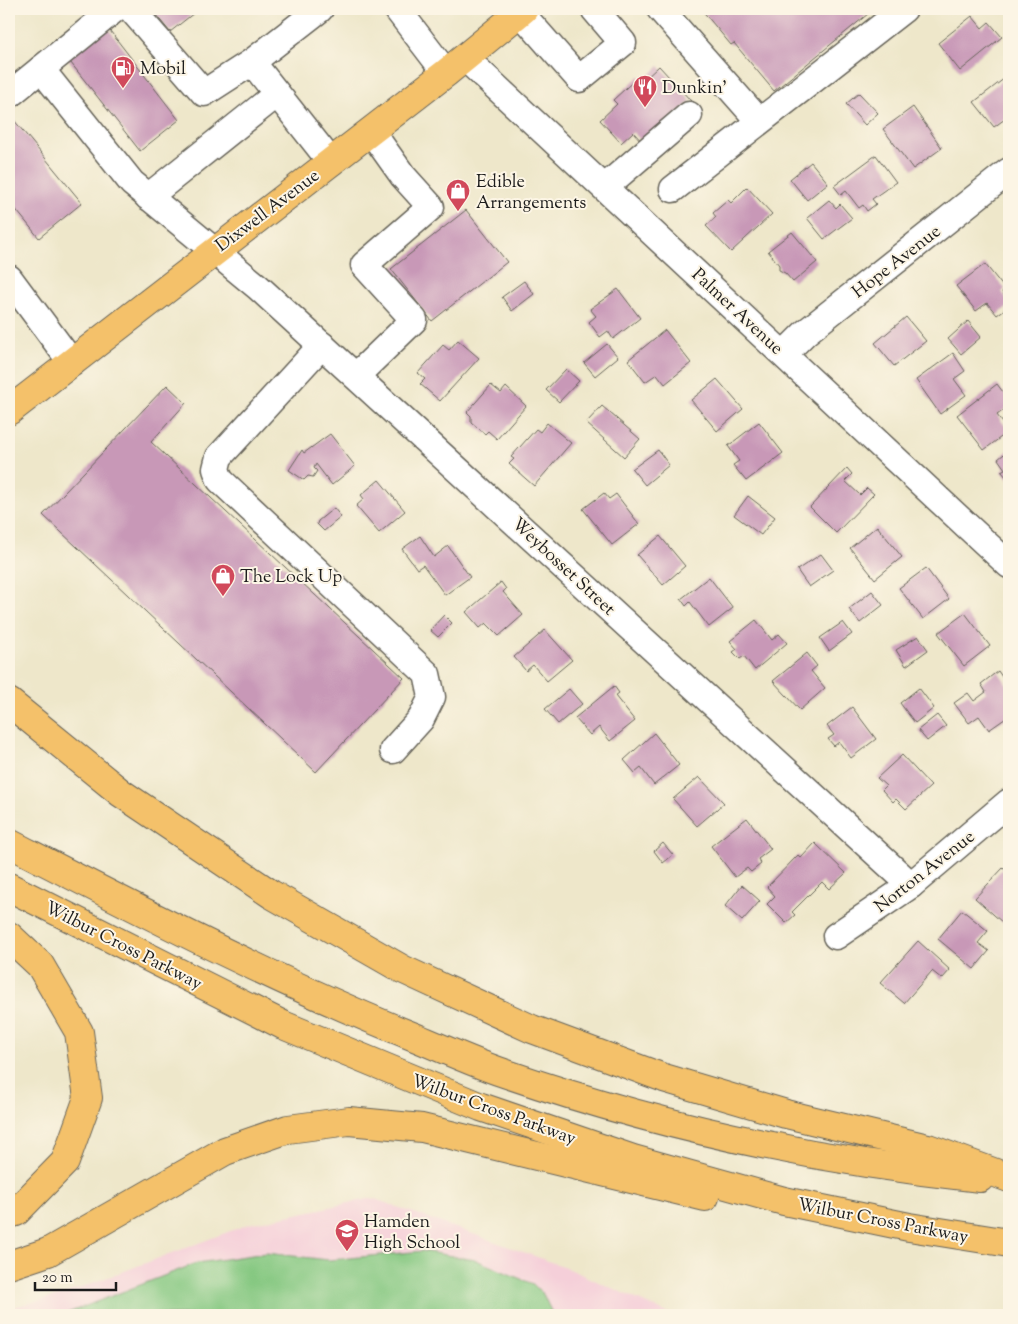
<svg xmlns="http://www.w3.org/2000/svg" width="1018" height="1324" font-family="'Sorts Mill Goudy',serif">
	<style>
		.built { fill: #f5cfd9 }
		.green { fill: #85c881; stroke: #50724e }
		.building { fill: #c898b7 }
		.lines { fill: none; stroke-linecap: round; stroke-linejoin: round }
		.minor-casing { stroke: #666359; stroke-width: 29 }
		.major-casing { stroke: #666359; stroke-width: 30 }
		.highway-casing { stroke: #666359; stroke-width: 30 }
		.minor { stroke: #fff; stroke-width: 26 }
		.major { stroke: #f4c16a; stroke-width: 28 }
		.highway { stroke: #f4c16a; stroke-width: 28 }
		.labels { text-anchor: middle; stroke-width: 4; stroke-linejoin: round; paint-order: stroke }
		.poi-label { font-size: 18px; fill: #1c1c1c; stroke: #fcf5e5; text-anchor: start }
		.street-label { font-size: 18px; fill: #1c1c1c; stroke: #fcf5e5 }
	</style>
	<rect width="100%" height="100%" fill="#fcf5e5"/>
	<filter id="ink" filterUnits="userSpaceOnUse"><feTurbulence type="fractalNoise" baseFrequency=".02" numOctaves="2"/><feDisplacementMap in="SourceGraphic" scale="10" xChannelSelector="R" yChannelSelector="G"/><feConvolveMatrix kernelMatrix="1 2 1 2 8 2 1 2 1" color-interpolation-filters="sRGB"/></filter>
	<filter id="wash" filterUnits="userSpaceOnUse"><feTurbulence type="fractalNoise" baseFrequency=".0096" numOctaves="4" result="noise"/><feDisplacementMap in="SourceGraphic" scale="20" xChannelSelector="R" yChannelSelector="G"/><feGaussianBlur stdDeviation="1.12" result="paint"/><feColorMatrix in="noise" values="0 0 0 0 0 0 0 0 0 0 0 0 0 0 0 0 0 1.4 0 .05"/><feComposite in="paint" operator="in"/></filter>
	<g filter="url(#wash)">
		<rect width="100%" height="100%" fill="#eee7ca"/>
		<path class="built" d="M372,1198L565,1267L672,1315H9V1308L61,1295L249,1224Z"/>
		<path class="green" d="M422,1251L476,1260L533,1284L543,1294L553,1315H48L65,1314L197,1263L266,1253L329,1260Z"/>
		<g id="blocks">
			<g class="building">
				<path d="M151,9H199L170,32Z"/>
				<path d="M701,9H874L774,91L734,43L731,45Z"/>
				<path d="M972,16L982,28L989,22L1002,37L960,71L938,43Z"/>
				<path d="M107,27L179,120L140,151L67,58Z"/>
				<path d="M659,66L691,101L644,144L633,132L621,143L600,120L617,104L613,100L639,76L643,81Z"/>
				<path d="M1005,78L1009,83V116L994,127L974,102Z"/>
				<path d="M859,93L878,113L865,125L846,104Z"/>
				<path d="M913,107L942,148L913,169L883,129Z"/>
				<path d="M9,114L82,203L39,238L9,201Z"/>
				<path d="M876,155L896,182L872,199L876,204L867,211L863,205L859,208L846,191L841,195L834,186Z"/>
				<path d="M811,162L828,183L807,200L790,179Z"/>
				<path d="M747,187L772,214L731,252L706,226L716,217L713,213L728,200L731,203Z"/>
				<path d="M829,200L836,208L840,204L852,218L824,239L807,218Z"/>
				<path d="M466,210L507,262L432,321L391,269Z"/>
				<path d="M792,232L817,262L793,282L785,273L779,270V265L768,251Z"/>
				<path d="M985,264L1005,289L1002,292L1009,302V306L997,315L987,303L976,311L956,286Z"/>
				<path d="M524,281L534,294L512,311L502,297Z"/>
				<path d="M618,289L640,318L613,339L608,331L600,337L589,322L596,316L590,309Z"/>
				<path d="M906,317L926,341L894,366L875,343Z"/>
				<path d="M968,321L981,337L961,354L948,339Z"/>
				<path d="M665,330L691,363L665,384L657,374L645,382L628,360Z"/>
				<path d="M458,340L479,358L440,401L420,384L425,379L418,373L443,345L449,350Z"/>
				<path d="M607,344L618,357L595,376L584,363Z"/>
				<path d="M953,353L965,371L954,379L966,395L940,414L916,380Z"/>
				<path d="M566,369L579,381L559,402L546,390Z"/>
				<path d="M717,379L743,409L717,431L691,400Z"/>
				<path d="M997,384L1009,400V406L997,415L1009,431L984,450L957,415Z"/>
				<path d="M167,385L186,403L151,442L404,678L316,772L43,515Z"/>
				<path d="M491,385L501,393L506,387L526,406L497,439L488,431L485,434L471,422V416L467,412Z"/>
				<path d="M602,406L640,439L624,457L586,423Z"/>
				<path d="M759,422L783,453L746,481L733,465L739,461L728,446Z"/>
				<path d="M547,423L571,443L534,486L509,464L514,459L511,457L536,429L540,432Z"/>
				<path d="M330,434L355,466L332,485L316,464L314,468L317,471L313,477L308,476L304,480L289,470L302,450L304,453Z"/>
				<path d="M658,450L669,465L645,485L632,469Z"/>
				<path d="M1009,450V478L1008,479L1001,471L1005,469L998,459Z"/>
				<path d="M847,468L852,474L845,481L860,495L867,488L874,494L836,533L810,507Z"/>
				<path d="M379,480L405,511L379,533L356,506L364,499L361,495Z"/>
				<path d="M604,493L609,499L616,494L639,524L612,545L583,509Z"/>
				<path d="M748,496L775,517L761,535L734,515Z"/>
				<path d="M334,508L341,517L324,531L317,524L318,521Z"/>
				<path d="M877,526L902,557L875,579L850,548Z"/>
				<path d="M420,536L434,557L448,546L470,577L445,595L423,565L417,569L402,549Z"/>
				<path d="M660,536L685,566L663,585L637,555Z"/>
				<path d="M821,554L833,570L809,587L797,570Z"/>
				<path d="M926,568L949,599L923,619L899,588Z"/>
				<path d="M709,577L733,608L709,627L690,602L686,606L681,599Z"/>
				<path d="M501,582L506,589L503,592L523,615L499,636L486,623L480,628L466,612Z"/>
				<path d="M872,591L883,605L860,623L849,609Z"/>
				<path d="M965,613L990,646L964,666L938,633Z"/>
				<path d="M444,615L452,623L438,637L430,630Z"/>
				<path d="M756,620L772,640L779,634L787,643L755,670L744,656L740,659L733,652L737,649L730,641Z"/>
				<path d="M843,622L852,634L829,651L820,638Z"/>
				<path d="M545,630L572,660L547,681L533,665L526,671L514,657Z"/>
				<path d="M918,636L928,650L906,666L896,650Z"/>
				<path d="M807,653L817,666L811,671L825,688L800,710L773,681Z"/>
				<path d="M998,671L1009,687V716L989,730L979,716L969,723L954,703L968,693L974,701L986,692L981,684Z"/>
				<path d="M614,686L619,693L615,696L635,721L610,741L599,727L590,735L575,718Z"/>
				<path d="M919,688L934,708L915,723L900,703Z"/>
				<path d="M569,689L582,704L558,724L545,709Z"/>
				<path d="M852,707L876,739L851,758L839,742L834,746L828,739L834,735L827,726Z"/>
				<path d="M937,715L946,726L927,741L918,730Z"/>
				<path d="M654,733L679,765L654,785L641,768L635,773L624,760Z"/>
				<path d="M902,755L931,786L906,809L896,799L893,802L882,790L886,786L877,778Z"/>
				<path d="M699,777L724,803L697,826L673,799Z"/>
				<path d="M747,818L771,849L758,859L761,864L751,872L747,868L735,877L711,846Z"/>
				<path d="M663,843L673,855L663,863L654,851Z"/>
				<path d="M815,843L846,873L829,889L822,882L792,912L795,915L786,923L767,904L775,896L767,887L798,855L801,858Z"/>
				<path d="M1003,868L1009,874V923L1006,920L1003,923L975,898Z"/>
				<path d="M742,885L760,901L742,921L725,906Z"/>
				<path d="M962,910L988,931L978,943L989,951L974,969L938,939Z"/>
				<path d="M918,941L950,970L942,979L932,971L904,1003L880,983Z"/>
			</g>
		</g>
	</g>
	<g filter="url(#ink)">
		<use href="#blocks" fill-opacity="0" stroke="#666359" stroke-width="1"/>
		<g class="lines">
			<defs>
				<g id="minor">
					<path d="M115,9L41,69L132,183L258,287L911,885"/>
					<path d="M131,9L204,93L252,62"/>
					<path d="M320,9L252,62L331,162"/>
					<path d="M397,9L446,73"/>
					<path d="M660,9L759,121"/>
					<path d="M520,12L579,79L623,43L594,9"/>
					<path d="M465,58L1009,565"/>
					<path d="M9,95L41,69"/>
					<path d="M605,187L689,115"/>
					<path d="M673,189L904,9"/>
					<path d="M148,197L277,94"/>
					<path d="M9,278L72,363"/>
					<path d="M322,345L219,457L216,469L220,480L427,674L432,697L421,719L393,750"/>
					<path d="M784,354L805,333L1009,171"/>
					<path d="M356,376L414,320L364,265L431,207L403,176L371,131"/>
					<path d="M836,936L911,885L1009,802"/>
				</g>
				<path id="major" d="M9,411L446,73L524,9"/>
				<g id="highway">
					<path d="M9,702L121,793L271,894L402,969L532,1029L664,1078L786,1114L928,1148L1009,1178"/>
					<path d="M9,843C143,912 277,982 417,1038C446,1050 474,1063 504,1073C658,1126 818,1161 980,1178"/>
					<path d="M9,887L283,1025L481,1107L633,1159L784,1201L909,1227L1009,1243"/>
					<path d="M9,936L40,965L79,1032L88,1098L65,1162L16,1212L9,1214"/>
					<path d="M9,1265L48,1252L225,1151L288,1129L349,1121L422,1128L705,1197"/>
				</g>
			</defs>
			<use href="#minor" class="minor-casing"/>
			<use href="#major" class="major-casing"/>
			<use href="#highway" class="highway-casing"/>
			<use href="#minor" class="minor"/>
			<use href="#major" class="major"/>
			<use href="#highway" class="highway"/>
		</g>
	</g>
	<defs>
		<symbol id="fuel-pin" viewBox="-11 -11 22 30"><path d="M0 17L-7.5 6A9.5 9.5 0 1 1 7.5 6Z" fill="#d1495b" stroke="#fcf5e5"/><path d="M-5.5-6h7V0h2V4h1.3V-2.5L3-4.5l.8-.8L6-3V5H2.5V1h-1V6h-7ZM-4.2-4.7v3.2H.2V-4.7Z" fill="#fff"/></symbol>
		<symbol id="restaurant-pin" viewBox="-11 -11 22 30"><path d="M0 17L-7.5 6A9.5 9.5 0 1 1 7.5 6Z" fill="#d1495b" stroke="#fcf5e5"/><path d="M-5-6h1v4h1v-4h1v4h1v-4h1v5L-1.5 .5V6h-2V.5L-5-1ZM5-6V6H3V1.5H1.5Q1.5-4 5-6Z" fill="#fff"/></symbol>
		<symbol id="shop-pin" viewBox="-11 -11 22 30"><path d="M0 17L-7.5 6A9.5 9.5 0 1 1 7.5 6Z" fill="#d1495b" stroke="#fcf5e5"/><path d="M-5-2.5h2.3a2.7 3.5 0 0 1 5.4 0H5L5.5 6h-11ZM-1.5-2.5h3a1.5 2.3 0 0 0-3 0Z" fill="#fff"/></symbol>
		<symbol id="school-pin" viewBox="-11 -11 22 30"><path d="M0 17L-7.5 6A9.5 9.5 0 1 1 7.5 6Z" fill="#d1495b" stroke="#fcf5e5"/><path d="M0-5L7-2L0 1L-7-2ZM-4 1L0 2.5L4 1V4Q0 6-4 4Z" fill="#fff"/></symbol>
	</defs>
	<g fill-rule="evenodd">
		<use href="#fuel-pin" x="109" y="54" width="28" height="38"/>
		<use href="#restaurant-pin" x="631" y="73" width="28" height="38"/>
		<use href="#shop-pin" x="444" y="177" width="28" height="38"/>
		<use href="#shop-pin" x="209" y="562" width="28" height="38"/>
		<use href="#school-pin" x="333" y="1217" width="28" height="38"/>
	</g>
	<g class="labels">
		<g class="poi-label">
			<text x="140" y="74">Mobil</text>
			<text x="662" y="93">Dunkin'</text>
			<text x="476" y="187">Edible<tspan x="476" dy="21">Arrangements</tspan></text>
			<text x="240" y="582">The Lock Up</text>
			<text x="364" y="1227">Hamden<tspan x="364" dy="21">High School</tspan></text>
		</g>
		<g class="street-label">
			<text transform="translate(267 210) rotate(-37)" y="6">Dixwell Avenue</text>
			<text transform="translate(896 261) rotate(-38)" y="6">Hope Avenue</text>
			<text transform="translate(738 311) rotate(43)" y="6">Palmer Avenue</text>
			<text transform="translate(564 566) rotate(43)" y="6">Weybosset Street</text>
			<text transform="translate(924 871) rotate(-38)" y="6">Norton Avenue</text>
			<text transform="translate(124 945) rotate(27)" y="6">Wilbur Cross Parkway</text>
			<text transform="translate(494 1109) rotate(20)" y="6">Wilbur Cross Parkway</text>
			<text transform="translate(883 1220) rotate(11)" y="6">Wilbur Cross Parkway</text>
		</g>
	</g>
	<rect width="1018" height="1324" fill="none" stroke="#fcf5e5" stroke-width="30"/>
	<path d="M35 1282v8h81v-8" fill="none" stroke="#1c1c1c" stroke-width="2.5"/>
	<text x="42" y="1282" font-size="15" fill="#1c1c1c" stroke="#fcf5e5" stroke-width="4" paint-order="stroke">20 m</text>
</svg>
